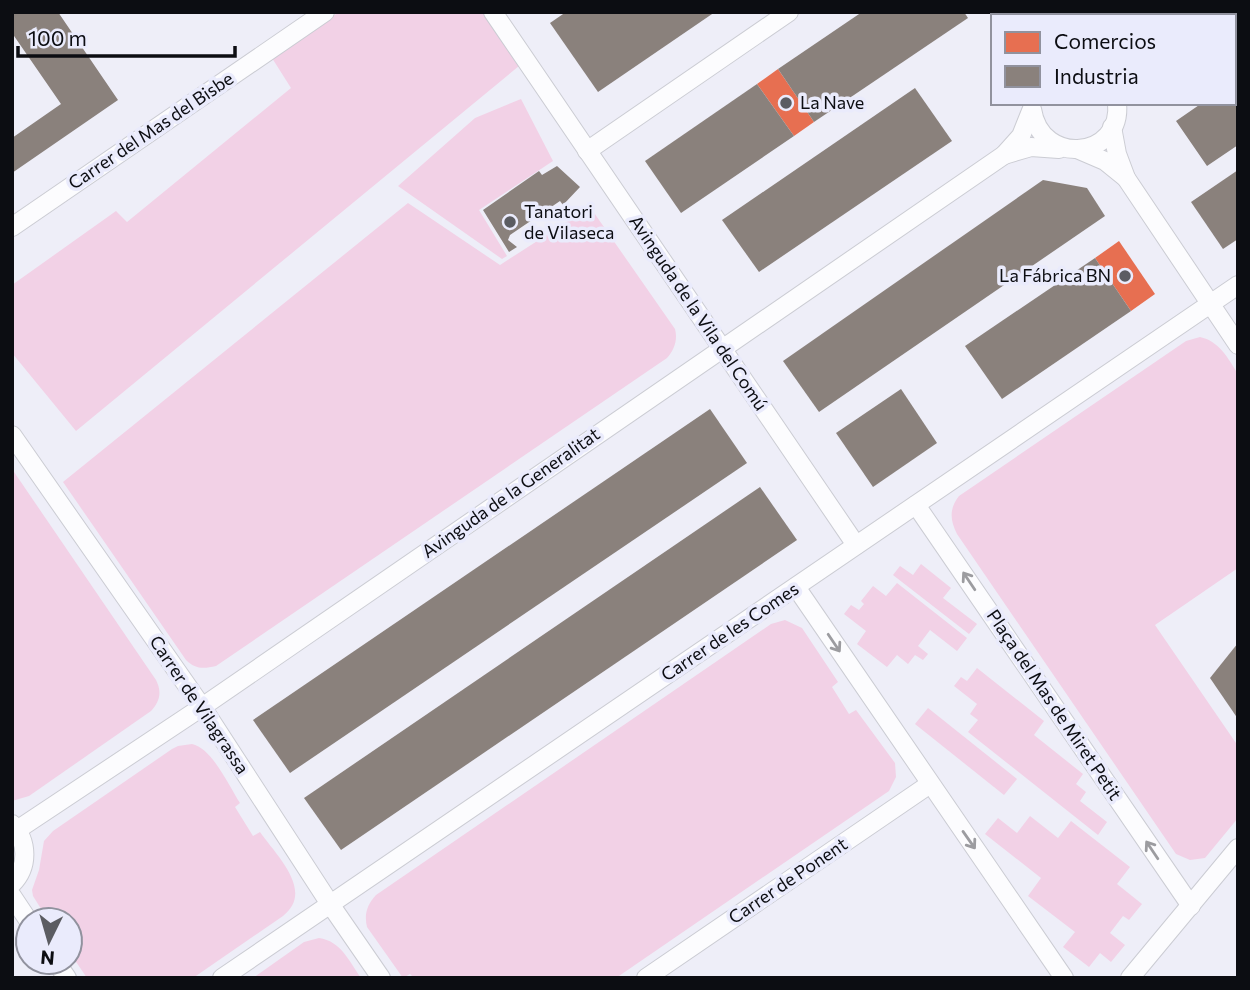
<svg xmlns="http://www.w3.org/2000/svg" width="1250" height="990" font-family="Commissioner,sans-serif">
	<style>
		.green { fill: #f2d1e6 }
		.shops { fill: #e76f51 }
		.industry { fill: #8a817c }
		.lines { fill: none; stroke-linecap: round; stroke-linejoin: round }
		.minor-casing { stroke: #cbccd3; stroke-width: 20 }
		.minor { stroke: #fcfcfe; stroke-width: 18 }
		.oneway { stroke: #9c9ca0 }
		.poi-dot { fill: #5b5c62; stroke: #eaebfc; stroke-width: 2.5 }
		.labels { text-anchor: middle; stroke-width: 7; stroke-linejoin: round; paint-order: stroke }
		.poi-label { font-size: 18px; fill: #0c0d12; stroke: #eaebfc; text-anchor: start }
		.street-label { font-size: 18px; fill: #0c0d12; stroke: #eaebfc }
	</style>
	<rect width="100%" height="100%" fill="#eeeef8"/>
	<g class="green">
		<path d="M339,12H484L519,66L76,431L12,353V285L116,211L127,222L291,88L272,58Z"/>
		<path d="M521,99L553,161L479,210L507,256L502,259L398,186L475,118Z"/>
		<path d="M408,203L500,265L590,207L675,329C678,340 674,350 667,358L216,666C203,669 195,669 186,660L63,482Z"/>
		<path d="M1200,337C1219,341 1228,358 1238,374V568L1155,625L1238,746V818L1205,858L1190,860L1176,854L957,534C950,520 949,509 959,496L1186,341Z"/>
		<path d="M12,469L156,680C162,692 160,701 151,711L29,796L12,801Z"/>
		<path d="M921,564L951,588L943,598L977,624L969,634L893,575L900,566L913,575Z"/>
		<path d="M897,583L967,638L957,651L930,630L918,646L928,654L923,660L915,655L908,664L897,655L887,667L857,644L866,631L844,614L851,605L859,610L864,604L861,601L873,586L886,596Z"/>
		<path d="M785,620L802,628L838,682L832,687L849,714L856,710L895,763L896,777L889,791L616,978H414L410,974L403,978L367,927C364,914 367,905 376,895L771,624Z"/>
		<path d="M977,668L1044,721L1034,735L1083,774L1076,784L1086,792L1080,801L1107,822L1098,835L968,732L978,720L970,714L977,704L954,686L961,677L967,681Z"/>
		<path d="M928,708L1017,779L1004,795L915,724Z"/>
		<path d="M192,744C212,748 229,786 240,803L235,807L253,836L260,832C276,855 315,891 283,916L193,978H87L70,953V920H48L33,896L32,890L39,870L44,841L53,831L172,749L178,746Z"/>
		<path d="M1030,816L1058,838L1071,821L1130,867L1117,884L1142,904L1129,920L1123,916L1110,933L1125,945L1111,962L1100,953L1089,967L1063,947L1075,932L1028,896L1041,878L985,834L998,818L1017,833Z"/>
		<path d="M319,938C341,941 349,961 361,978H253L304,942Z"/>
	</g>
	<g class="shops">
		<path d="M778,69L814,122L794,136L757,84Z"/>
		<path d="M1119,241L1155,294L1131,311L1095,258Z"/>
	</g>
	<g class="industry">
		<path d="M16,12H58L118,100L12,173V138L61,104L12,33V15Z"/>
		<path d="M566,12H715L598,92L550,23Z"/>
		<path d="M862,12H964L968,18L814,122L778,69Z"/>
		<path d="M1238,79V145L1207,166L1176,121L1202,103H1234V81Z"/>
		<path d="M757,84L794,136L681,213L645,161Z"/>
		<path d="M915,88L952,141L759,272L722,220Z"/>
		<path d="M557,166L580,187L563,205L560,201L510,235L508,240L517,247L509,252L483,210L539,171L542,175Z"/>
		<path d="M1238,170V239L1223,249L1191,202Z"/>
		<path d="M1043,180L1087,188L1105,216L819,412L783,361Z"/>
		<path d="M1095,258L1131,311L1002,399L965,346Z"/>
		<path d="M901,389L937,443L873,487L836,433Z"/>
		<path d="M710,409L747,463L290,773L253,720Z"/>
		<path d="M760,487L797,540L341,850L304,798Z"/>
		<path d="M1238,643V719L1210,678Z"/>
	</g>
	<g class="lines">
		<defs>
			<g id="minor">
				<path d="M493,12L856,545"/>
				<path d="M1011,12L1014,16"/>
				<path d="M1155,16L1160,12"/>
				<path d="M1207,16L1212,12"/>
				<path d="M1234,33L1238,31"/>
				<path d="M1032,109C1041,168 1123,158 1117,103"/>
				<path d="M1112,127L1117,154L1126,178L1238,345"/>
				<path d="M1077,149L1105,161L1126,178"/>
				<path d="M587,151L789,12"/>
				<path d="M1004,155L1031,147L1059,149"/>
				<path d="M12,227L325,12"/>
				<path d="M12,435L202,707L330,904L381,978"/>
				<path d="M916,505L1191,906"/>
				<path d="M796,587L1064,978"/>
				<path d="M12,824C28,841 29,867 12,884"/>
				<path d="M17,830L202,707L1004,155L1021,136L1031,111"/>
				<path d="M12,896L28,920"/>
				<path d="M56,962L67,978"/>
				<path d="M222,978L1238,285"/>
				<path d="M646,978L930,784"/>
				<path d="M1130,978L1238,848"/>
			</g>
		</defs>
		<use href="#minor" class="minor-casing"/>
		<use href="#minor" class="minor"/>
	</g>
	<defs><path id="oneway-shaft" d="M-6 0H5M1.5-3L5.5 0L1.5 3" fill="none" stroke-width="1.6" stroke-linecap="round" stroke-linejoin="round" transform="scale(1.75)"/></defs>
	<g class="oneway">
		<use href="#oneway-shaft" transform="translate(969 581) rotate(-124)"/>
		<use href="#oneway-shaft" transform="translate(834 643) rotate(56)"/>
		<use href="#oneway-shaft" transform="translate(969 840) rotate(55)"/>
		<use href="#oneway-shaft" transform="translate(1152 850) rotate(-124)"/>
	</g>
	<g class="poi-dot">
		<circle cx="786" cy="103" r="7"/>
		<circle cx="510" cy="222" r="7"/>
		<circle cx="1125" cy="276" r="7"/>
	</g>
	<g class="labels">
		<g class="poi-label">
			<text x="800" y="109">La Nave</text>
			<text x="524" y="218">Tanatori<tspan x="524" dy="21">de Vilaseca</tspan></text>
			<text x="1111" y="282" text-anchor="end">La Fábrica BN</text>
		</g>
		<g class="street-label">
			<text transform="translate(151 131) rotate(-34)" y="6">Carrer del Mas del Bisbe</text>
			<text transform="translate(698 313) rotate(56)" y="6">Avinguda de la Vila del Comú</text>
			<text transform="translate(511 493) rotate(-35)" y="6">Avinguda de la Generalitat</text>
			<text transform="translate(730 632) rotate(-34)" y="6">Carrer de les Comes</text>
			<text transform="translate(199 705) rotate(56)" y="6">Carrer de Vilagrassa</text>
			<text transform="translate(1054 705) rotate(56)" y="6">Plaça del Mas de Miret Petit</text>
			<text transform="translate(788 881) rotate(-34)" y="6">Carrer de Ponent</text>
		</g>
	</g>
	<rect width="1250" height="990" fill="none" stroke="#0c0d12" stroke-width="28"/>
	<rect x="991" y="14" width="245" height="91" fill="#eaebfc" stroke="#91929e" stroke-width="2"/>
	<rect x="1005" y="32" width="35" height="21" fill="#e76f51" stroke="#91929e" stroke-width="2"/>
	<text x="1054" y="49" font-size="21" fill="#0c0d12">Comercios</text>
	<rect x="1005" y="66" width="35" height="21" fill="#8a817c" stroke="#91929e" stroke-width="2"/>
	<text x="1054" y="84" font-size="21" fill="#0c0d12">Industria</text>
	<g transform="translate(49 941) rotate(185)"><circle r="33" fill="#eaebfc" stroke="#91929e" stroke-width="2"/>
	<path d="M0-5L12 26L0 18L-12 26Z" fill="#5b5c62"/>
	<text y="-10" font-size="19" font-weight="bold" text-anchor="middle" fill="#0c0d12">N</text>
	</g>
	<path d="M18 46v10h217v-10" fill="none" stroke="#0c0d12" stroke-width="3.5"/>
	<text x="28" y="46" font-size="21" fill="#0c0d12" stroke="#eaebfc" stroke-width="5" paint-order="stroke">100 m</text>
</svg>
